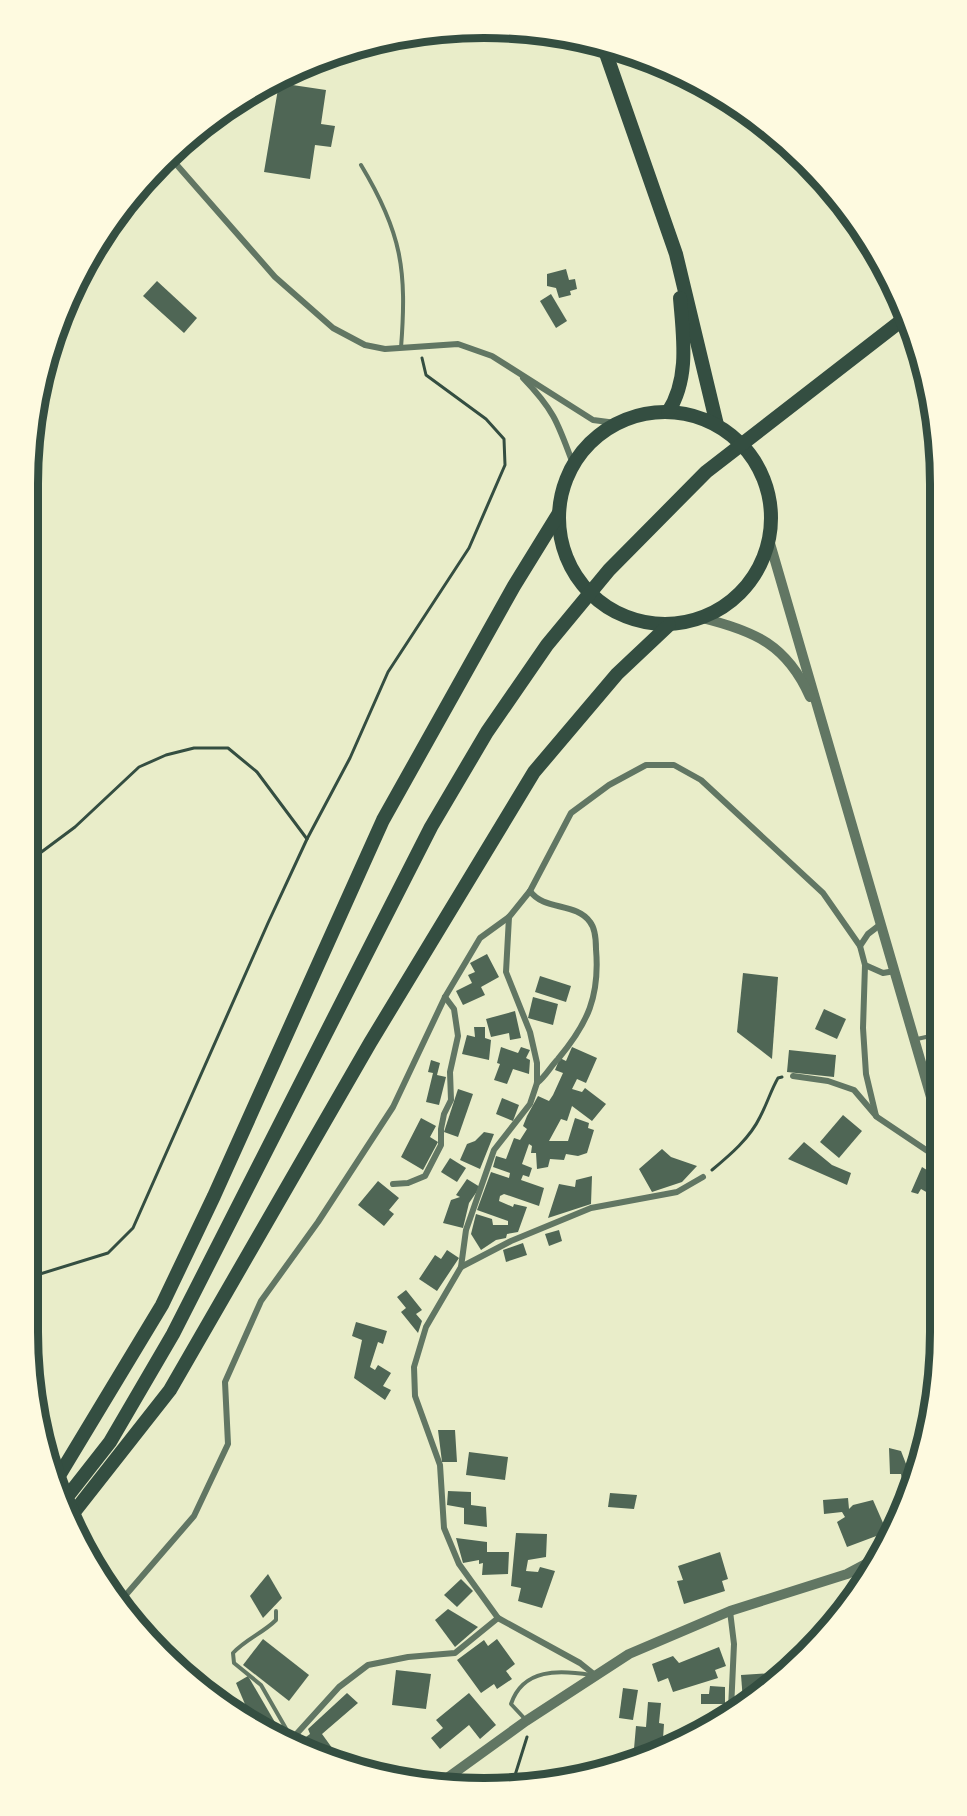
<svg xmlns="http://www.w3.org/2000/svg" width="967" height="1816" font-family="'Golos Text',sans-serif">
	<style>
		.building { fill: #4f6655 }
		.lines { fill: none; stroke-linecap: round; stroke-linejoin: round }
		.path { stroke: #344e41; stroke-width: 3 }
		.service { stroke: #617663; stroke-width: 4 }
		.minor { stroke: #617663; stroke-width: 6 }
		.tertiary { stroke: #617663; stroke-width: 10 }
		.trunk { stroke: #344e41; stroke-width: 14 }
		.rim { fill: none; stroke: #344e41; stroke-width: 8 }
	</style>
	<rect width="100%" height="100%" fill="#e9edc9"/>
	<g class="building">
		<path d="M279,83L326,90L321,124L335,126L331,147L315,145L310,179L264,172Z"/>
		<path d="M566,269L569,280L575,279L577,289L570,291L571,295L559,298L556,288L547,286V274Z"/>
		<path d="M157,281L197,318L184,333L143,296Z"/>
		<path d="M551,294L567,321L556,328L540,301Z"/>
		<path d="M487,954L499,977L481,987L485,995L463,1005L456,991L472,983L468,975L475,972L470,963Z"/>
		<path d="M743,973L778,977L772,1059L737,1032Z"/>
		<path d="M540,976L571,986L566,1002L535,992Z"/>
		<path d="M533,997L558,1004L553,1025L528,1018Z"/>
		<path d="M824,1009L846,1019L837,1039L815,1029Z"/>
		<path d="M515,1011L521,1038L510,1040L509,1033L491,1037L486,1019Z"/>
		<path d="M474,1027H485V1038L491,1040L489,1060L462,1054L467,1035L475,1037Z"/>
		<path d="M501,1047L518,1053L521,1047L530,1050L526,1058L530,1060L529,1074L513,1069L507,1084L494,1080L500,1064L497,1063Z"/>
		<path d="M572,1047L597,1058L586,1083L577,1079L572,1089L582,1092L585,1088L606,1104L592,1121L572,1106L567,1121L561,1119L549,1141H568L575,1118L589,1123L588,1128L594,1130L587,1153L578,1156L566,1154L564,1160L550,1159L548,1167L537,1169L536,1153H531L532,1146L529,1144L522,1164L532,1168L529,1177L523,1175L521,1180L544,1188L539,1206L504,1194L500,1196L499,1201L513,1207L514,1204L527,1207L518,1232L507,1234L506,1238L496,1240L481,1250L471,1234L476,1214L492,1219L493,1225H508V1221L477,1210L491,1172L509,1178L510,1173L493,1167L496,1156L506,1159L514,1138L520,1140L527,1129L523,1126L527,1116L538,1096L549,1101L553,1095L563,1073L555,1070L560,1058L566,1061Z"/>
		<path d="M789,1050L836,1055L834,1077L787,1072Z"/>
		<path d="M431,1060L440,1063L437,1075L446,1077L439,1105L426,1102L433,1073L428,1072Z"/>
		<path d="M458,1089L473,1094L458,1137L444,1132Z"/>
		<path d="M502,1098L519,1105L513,1121L496,1114Z"/>
		<path d="M843,1115L862,1131L839,1158L820,1142Z"/>
		<path d="M421,1118L436,1126L430,1137L438,1142L423,1170L401,1157Z"/>
		<path d="M484,1132L494,1134L480,1169L460,1160L467,1144L475,1141Z"/>
		<path d="M804,1142L832,1165L851,1173L847,1185L788,1159Z"/>
		<path d="M662,1149L671,1157L697,1166L682,1182L652,1192L639,1169Z"/>
		<path d="M450,1158L466,1168L457,1182L441,1172Z"/>
		<path d="M922,1167L938,1177L939,1208L932,1204L935,1197L921,1189L918,1194L911,1192Z"/>
		<path d="M592,1176L591,1204L548,1218L559,1184L575,1187L576,1180Z"/>
		<path d="M467,1179L480,1187L469,1203L463,1228L443,1223L451,1200L460,1197L456,1195Z"/>
		<path d="M378,1181L399,1198L389,1210L394,1214L384,1226L358,1205Z"/>
		<path d="M559,1230L562,1241L549,1246L545,1234Z"/>
		<path d="M523,1243L527,1255L506,1262L503,1250Z"/>
		<path d="M447,1250L459,1258L437,1291L419,1279L435,1255L441,1259Z"/>
		<path d="M406,1290L422,1310L416,1314L422,1321L418,1333L401,1312L406,1308L397,1297Z"/>
		<path d="M356,1322L387,1331L383,1344L378,1342L370,1367L375,1370L378,1365L391,1373L383,1386L391,1390L385,1400L354,1378L362,1340L352,1336Z"/>
		<path d="M438,1430H455L457,1462H442Z"/>
		<path d="M889,1448L901,1451L908,1469L917,1468L905,1498L901,1474H890Z"/>
		<path d="M469,1452L508,1457L505,1480L466,1475Z"/>
		<path d="M448,1491L471,1492V1505L486,1507L487,1527L464,1524V1508L447,1505Z"/>
		<path d="M610,1493L637,1495L634,1509L608,1507Z"/>
		<path d="M848,1498L849,1509L853,1505L873,1500L887,1532L847,1547L837,1522L845,1517L842,1512L824,1514L823,1500Z"/>
		<path d="M516,1533L547,1534L546,1557L528,1560L526,1571L538,1572L540,1567L555,1571L542,1608L518,1601L521,1588L511,1586Z"/>
		<path d="M456,1538L487,1542V1552H509L508,1574L482,1575L483,1563L479,1564V1560L463,1563Z"/>
		<path d="M720,1552L728,1579L722,1581L725,1591L684,1604L677,1581L683,1580L678,1566Z"/>
		<path d="M268,1574L282,1598L263,1618L250,1596Z"/>
		<path d="M461,1579L473,1591L457,1607L444,1595Z"/>
		<path d="M448,1609L478,1627L455,1647L435,1620Z"/>
		<path d="M263,1639L309,1675L289,1701L243,1665Z"/>
		<path d="M497,1639L515,1664L506,1671L512,1679L497,1689L494,1684L481,1693L457,1660L484,1640L488,1646Z"/>
		<path d="M719,1647L726,1666L715,1670L718,1678L673,1692L668,1678L658,1682L652,1664L673,1656L679,1663Z"/>
		<path d="M396,1670L431,1674L426,1709L392,1705Z"/>
		<path d="M787,1672L785,1675L743,1701L741,1675Z"/>
		<path d="M248,1676L276,1724L268,1729L253,1723L236,1683Z"/>
		<path d="M710,1686L725,1687V1704H701V1694H709Z"/>
		<path d="M623,1688L638,1690L633,1720L619,1718Z"/>
		<path d="M347,1693L358,1703L322,1734L343,1763L299,1742L310,1734L308,1729Z"/>
		<path d="M469,1693L496,1725L480,1739L469,1725L440,1749L431,1738L443,1728L436,1720Z"/>
		<path d="M648,1702L661,1703L659,1723L664,1724L663,1739L671,1740L670,1747L656,1755L633,1760L636,1726L646,1727Z"/>
	</g>
	<g class="lines">
		<g class="path">
			<path d="M28,862L75,827L139,767L166,755L194,748H228L257,772L307,839"/>
			<path d="M712,1170C730,1155 750,1138 760,1117C767,1104 771,1090 778,1078L782,1077"/>
			<path d="M27,1278L108,1253L133,1228L268,923L307,839L350,758L388,672L469,548L505,465L504,439L486,419L426,375L422,358"/>
			<path d="M511,1788L527,1737"/>
		</g>
		<g class="service">
			<path d="M361,165C402,233 407,270 401,348"/>
			<path d="M938,965L931,975L938,1019"/>
			<path d="M917,1039L935,1035L938,1021"/>
			<path d="M276,1611V1620C263,1633 246,1639 233,1653L234,1663L261,1685L292,1739"/>
			<path d="M525,1719L511,1704C523,1668 559,1670 591,1675"/>
		</g>
		<g class="minor">
			<path d="M169,156L275,277L333,328L365,345L385,349L458,344L492,356L593,420L616,423"/>
			<path d="M523,378C554,410 558,423 573,464"/>
			<path d="M530,891C544,911 576,902 590,922C595,928 596,940 596,949C600,996 588,1023 558,1059C550,1067 546,1076 537,1083"/>
			<path d="M881,924L868,934L860,946L865,965L883,973L895,971"/>
			<path d="M865,965L863,1028L866,1074L876,1116"/>
			<path d="M793,1076L828,1081L854,1090L877,1117L938,1158"/>
			<path d="M393,1184L408,1183L425,1176L441,1145V1129L444,1114L451,1100L450,1072L458,1036L454,1009L445,997"/>
			<path d="M461,1267L466,1230L494,1150L530,1104L537,1083V1063L530,1032L506,972L509,917"/>
			<path d="M850,1574H868"/>
			<path d="M118,1604L194,1516L228,1444L225,1382L261,1301L318,1222L393,1107L445,997L480,938L509,917L530,891L571,813L609,785L646,765H674L701,780L823,893L860,946"/>
			<path d="M730,1611L734,1644L731,1709"/>
			<path d="M595,1675L580,1663L498,1618L459,1564L444,1528L440,1465L415,1396L414,1367L426,1327L461,1267L511,1241L591,1208L677,1192L703,1177"/>
			<path d="M291,1740L339,1687L368,1665L408,1657L455,1653L498,1618"/>
		</g>
		<g class="tertiary">
			<path d="M769,540L938,1121"/>
			<path d="M702,618C755,631 787,645 810,697"/>
			<path d="M443,1781L526,1721L629,1654L730,1611L847,1574L881,1556"/>
		</g>
		<g class="trunk">
			<path d="M603,45L676,254L717,425"/>
			<circle cx="665" cy="518" r="106"/>
			<path d="M668,412C690,378 683,336 680,298"/>
			<path d="M54,1484L162,1305L214,1196L383,820L514,586L559,513"/>
			<path d="M63,1502L110,1442L173,1334L431,827L487,732L547,645L609,570L706,472L906,317"/>
			<path d="M71,1516L170,1390L370,1043L534,772L617,674L669,625"/>
		</g>
	</g>
	<path d="M0 0H967V1816H0ZM484 38H484A446 446 0 0 1 930 484V1332A446 446 0 0 1 484 1778H484A446 446 0 0 1 38 1332V484A446 446 0 0 1 484 38Z" fill="#fefae0" fill-rule="evenodd"/>
	<path class="rim" d="M484 38H484A446 446 0 0 1 930 484V1332A446 446 0 0 1 484 1778H484A446 446 0 0 1 38 1332V484A446 446 0 0 1 484 38Z"/>
</svg>
